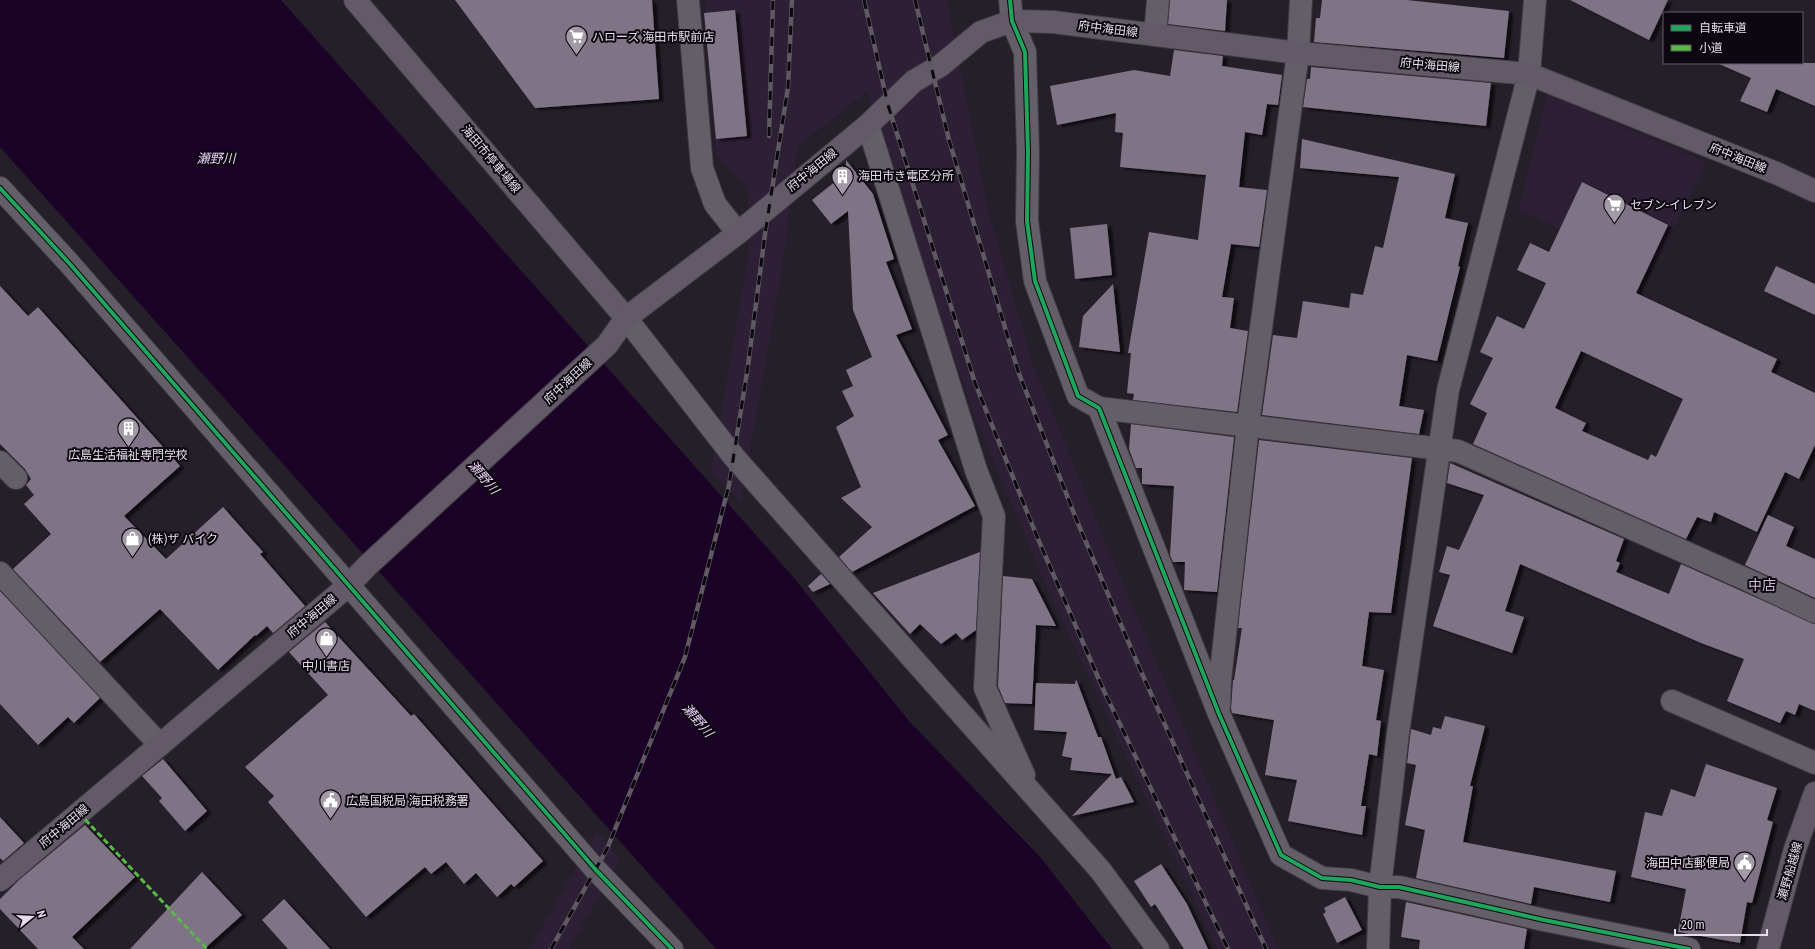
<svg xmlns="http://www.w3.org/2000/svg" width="1815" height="949" font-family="'Roboto Condensed','Noto Sans JP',sans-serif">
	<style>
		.built { fill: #2d1f35 }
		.water { fill: #1b0328 }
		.building { fill: #7f7386; fill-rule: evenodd; filter: url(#shadow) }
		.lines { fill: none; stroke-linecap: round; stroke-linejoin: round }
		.minor-casing { stroke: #413b44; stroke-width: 24 }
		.major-casing { stroke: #413b44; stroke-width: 24 }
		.minor { stroke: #635e67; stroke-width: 22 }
		.major { stroke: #625a67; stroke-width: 22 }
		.rail-casing { stroke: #5f5a62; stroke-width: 4.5 }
		.rail { stroke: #0d0810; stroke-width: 3; stroke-dasharray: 9; stroke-linecap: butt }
		.quiet { stroke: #58b947; stroke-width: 3; stroke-dasharray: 6 3; stroke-linecap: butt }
		.cycleway-casing { stroke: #0d0810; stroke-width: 6 }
		.cycleway { stroke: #20a55d; stroke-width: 4 }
		.labels { text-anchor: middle; stroke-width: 4; stroke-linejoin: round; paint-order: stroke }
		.street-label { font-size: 12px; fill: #e5ddea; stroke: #0d0810 }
		.poi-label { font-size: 12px; fill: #e5ddea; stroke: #0d0810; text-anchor: start }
		.water-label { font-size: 13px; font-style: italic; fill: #e7d1f6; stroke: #0d0810 }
		.quarter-label { font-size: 14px; fill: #cbbcd5; stroke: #0d0810 }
	</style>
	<defs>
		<filter id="shadow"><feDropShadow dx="4.5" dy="2.5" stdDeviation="1" flood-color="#0009"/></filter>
	</defs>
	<rect width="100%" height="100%" fill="#251f29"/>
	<g class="built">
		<path d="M705,0H947L988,210L1033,364L1095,517L1278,949H1217L1045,584L973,412L916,249L867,92L798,146L782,271L741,501L711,473L748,256V188L716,155Z"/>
		<path d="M1547,94L1706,162L1653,272L1519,210Z"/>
		<path d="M597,831L620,860L569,949H530Z"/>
	</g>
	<path class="water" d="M0,0H281L794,578L909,721L1041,858L1112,949H716L0,147Z"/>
	<g class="building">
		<path d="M455,0H652L659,99L535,108Z"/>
		<path d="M1170,0H1227L1225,31L1168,24Z"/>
		<path d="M1322,0H1407L1509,11L1504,58L1314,42L1316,18H1320Z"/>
		<path d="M1570,0H1668L1649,40Z"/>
		<path d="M735,10L747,136L716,139L704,13Z"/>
		<path d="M1174,50L1223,56L1222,66L1282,75L1278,105L1267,104L1262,135L1245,132L1239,187L1267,190L1259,247L1231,244L1222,297L1234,298L1230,328L1248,331L1237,412L1133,400L1134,394L1127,393L1131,353H1128L1149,232L1198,240L1206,175L1120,167L1123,133L1115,132L1116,113L1057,125L1050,86L1134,70L1170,76Z"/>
		<path d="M1717,63H1815V106L1776,89L1767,112L1740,101L1751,78Z"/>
		<path d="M1311,67L1491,83L1486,126L1303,107L1307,79H1310Z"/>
		<path d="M1302,139L1455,174L1445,218L1468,223L1458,266L1460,267L1437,361L1407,355L1399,406L1424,410L1419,434L1262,415L1273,335L1297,338L1303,301L1349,308L1351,293L1363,295L1375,246L1383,248L1399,177L1300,168Z"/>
		<path d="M846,160L873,194L894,259L886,262L912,329L896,335L948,435L938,440L975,506L852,572L839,557L872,527L841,498L861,487L836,427L854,416L842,391L853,386L846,370L872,357L853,310L848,211L831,224L812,200L846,173Z"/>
		<path d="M1582,182L1668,225L1636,293L1777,359L1771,372L1815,393V445L1799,479L1785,472L1757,532L1714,512L1711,522L1697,517L1686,539L1473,444L1487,413L1470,404L1493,358L1480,352L1497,316L1524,329L1546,283L1517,270L1530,243L1549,252ZM1581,351L1683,399L1656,457L1651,454L1648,460L1582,431L1586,423L1555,408Z"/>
		<path d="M1107,224L1112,275L1075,279L1070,228Z"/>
		<path d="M1776,266L1815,284V315L1764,291Z"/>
		<path d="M1113,284L1120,352L1079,347L1083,316Z"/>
		<path d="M0,286L28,316L38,307L180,466L124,516L166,559L223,507L263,552L260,554L305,606L273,633L267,626L256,636L255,635L218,670L160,609L100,662L13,569L51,534L24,504L34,495L26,485L31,479L25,469L0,444Z"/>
		<path d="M1131,424L1234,437L1217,592L1184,590L1185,562H1173L1170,555L1174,486L1142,484V468H1136L1129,449Z"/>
		<path d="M1259,440L1412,458L1391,613L1369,612L1362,666L1384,670L1376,720L1381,721L1377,756L1369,754L1361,806H1366L1362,835L1288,821L1297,780L1265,775L1274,720L1232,713L1231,709L1233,680H1234L1242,628H1238Z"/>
		<path d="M1450,463L1624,539L1616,561L1620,563L1616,572L1669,594L1681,564L1815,624V711L1799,704L1795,715L1786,711L1780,723L1727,701L1744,659L1701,643L1520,564L1505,611L1524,617L1512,653L1433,626L1450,575L1439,572L1447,546L1459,550L1484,495L1447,483Z"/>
		<path d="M1768,515L1794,527L1786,546L1815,559V598L1745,565Z"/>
		<path d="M980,552L976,630L962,640L956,633L941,644L920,624L910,634L873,593Z"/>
		<path d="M821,574L830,584L813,592L808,586Z"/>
		<path d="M1003,576L1032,579L1056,626L1036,625L1032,704L1005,703L998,686Z"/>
		<path d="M0,591L100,698L74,723L68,717L38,745L0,704Z"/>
		<path d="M325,622L411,716L414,714L543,861L514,887L511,884L497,897L476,873L464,884L446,862L431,874L425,867L366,917L268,802L274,796L245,767L328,695L289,652Z"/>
		<path d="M1076,679L1098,737H1101L1116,779L1121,777L1134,802L1072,816L1112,774L1070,770L1072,758L1062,756L1067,732L1034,730L1036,683L1075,684Z"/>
		<path d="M1445,716L1485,726L1470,786H1473L1463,842L1616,871L1610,902L1534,887L1531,904L1416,878L1425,830L1405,825L1416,765L1407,763L1411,729L1431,735L1433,727L1441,729Z"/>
		<path d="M163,759L207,811L185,831L159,801L162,798L142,776Z"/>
		<path d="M1706,764L1777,788L1767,820L1773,822L1752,903L1747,902L1740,943L1678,932L1686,889L1631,877L1645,812L1662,816L1671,789L1695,797Z"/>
		<path d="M0,817L24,843L3,861L0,858Z"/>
		<path d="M85,825L135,877L72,937L84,949H38L0,909V899L20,879Z"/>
		<path d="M1161,864L1187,904L1208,949H1184L1155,904L1151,907L1134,881Z"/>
		<path d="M202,872L242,915L204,949H130Z"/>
		<path d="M1345,897L1362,930L1337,943L1323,914L1326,912L1324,908Z"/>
		<path d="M284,899L330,949H288L262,920Z"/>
		<path d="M1406,902L1527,929L1524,949H1419L1420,940L1401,937Z"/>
	</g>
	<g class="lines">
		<defs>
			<g id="minor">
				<path d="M688,0L702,168L715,204L738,233"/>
				<path d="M1010,0L1012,21L1025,52L1028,152L1027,221L1035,281L1078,396L1099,408L1219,714L1281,855L1322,878L1351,880L1380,887H1399L1544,920L1689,949"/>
				<path d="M1155,35L1158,0"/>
				<path d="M868,125L976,470L994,516L985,688L1024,775"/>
				<path d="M0,188L69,263L595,869L672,949"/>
				<path d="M626,318L734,457L1101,871L1158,949"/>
				<path d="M1099,408L1458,451L1752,582L1815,612"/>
				<path d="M0,462L16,478"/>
				<path d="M0,573L160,745"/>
				<path d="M1672,701L1815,763"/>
				<path d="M1219,706L1220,681L1248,425L1298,53L1301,0"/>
				<path d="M1378,949L1380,887L1398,733L1448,390L1529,74L1535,0"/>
			</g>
			<g id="major">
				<path d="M355,0L626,318"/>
				<path d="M0,880L349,585L367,566L607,345L626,318L738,233L868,125L914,81L940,66L981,32L1012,21L1053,22L1298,53L1529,74L1776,173L1815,191"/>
				<path d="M1768,949L1795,849L1815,793"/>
			</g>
		</defs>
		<use href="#minor" class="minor-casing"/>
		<use href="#major" class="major-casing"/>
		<use href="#minor" class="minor"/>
		<use href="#major" class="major"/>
		<defs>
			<g id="rail">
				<path d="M864,0L888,105L975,383L1038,539L1104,691L1228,949"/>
				<path d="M915,0L949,140L1018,371L1077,521L1139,667L1266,949"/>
				<path d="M769,136L773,0"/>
				<path d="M551,949L607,849L685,657L729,485L748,366L765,234L788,87L792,0"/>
			</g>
		</defs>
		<use href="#rail" class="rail-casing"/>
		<use href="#rail" class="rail"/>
		<path class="quiet" d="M79,813L207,949"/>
		<defs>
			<g id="cycleway">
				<path d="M1010,0L1012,21L1025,52L1028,152L1027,221L1035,281L1078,396L1099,408L1219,714L1281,855L1322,878L1351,880L1380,887H1399L1544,920L1689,949"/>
				<path d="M0,188L69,263L595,869L672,949"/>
			</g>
		</defs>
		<use href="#cycleway" class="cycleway-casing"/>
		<use href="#cycleway" class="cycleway"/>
	</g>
	<defs>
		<symbol id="supermarket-pin" viewBox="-11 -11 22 30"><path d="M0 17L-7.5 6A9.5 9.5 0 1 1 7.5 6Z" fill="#a29aa6" stroke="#0d0810"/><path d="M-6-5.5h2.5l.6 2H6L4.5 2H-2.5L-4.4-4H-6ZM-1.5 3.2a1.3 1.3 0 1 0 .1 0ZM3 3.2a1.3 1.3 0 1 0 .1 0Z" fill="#fff"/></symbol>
		<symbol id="building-pin" viewBox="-11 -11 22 30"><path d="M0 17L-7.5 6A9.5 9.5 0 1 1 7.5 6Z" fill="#a29aa6" stroke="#0d0810"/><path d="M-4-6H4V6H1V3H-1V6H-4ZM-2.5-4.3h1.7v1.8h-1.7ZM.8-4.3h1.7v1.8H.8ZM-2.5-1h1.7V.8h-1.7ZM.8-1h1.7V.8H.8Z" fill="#fff"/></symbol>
		<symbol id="shop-pin" viewBox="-11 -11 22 30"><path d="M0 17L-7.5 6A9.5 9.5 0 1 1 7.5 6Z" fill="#a29aa6" stroke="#0d0810"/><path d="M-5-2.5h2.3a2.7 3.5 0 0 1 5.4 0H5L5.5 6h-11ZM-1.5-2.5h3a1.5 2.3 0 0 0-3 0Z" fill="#fff"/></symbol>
		<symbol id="civic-pin" viewBox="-11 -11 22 30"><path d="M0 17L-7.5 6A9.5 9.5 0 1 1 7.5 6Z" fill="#a29aa6" stroke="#0d0810"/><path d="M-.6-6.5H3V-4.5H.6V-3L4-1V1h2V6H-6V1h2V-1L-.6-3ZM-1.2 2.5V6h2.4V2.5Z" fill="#fff"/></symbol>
	</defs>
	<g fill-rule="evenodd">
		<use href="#supermarket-pin" x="564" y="24" width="25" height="34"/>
		<use href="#building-pin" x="830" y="164" width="25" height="34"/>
		<use href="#supermarket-pin" x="1602" y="192" width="25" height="34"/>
		<use href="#building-pin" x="116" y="416" width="25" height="34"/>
		<use href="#shop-pin" x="120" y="526" width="25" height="34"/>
		<use href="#shop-pin" x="314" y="626" width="25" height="34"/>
		<use href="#civic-pin" x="318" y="788" width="25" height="34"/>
		<use href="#civic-pin" x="1732" y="850" width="25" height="34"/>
	</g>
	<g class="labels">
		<g class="street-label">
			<text transform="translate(1108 29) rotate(7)" y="4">府中海田線</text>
			<text transform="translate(1430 65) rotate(5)" y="4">府中海田線</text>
			<text transform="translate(1738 158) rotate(22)" y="4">府中海田線</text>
			<text transform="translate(491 159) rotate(50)" y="4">海田市停車場線</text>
			<text transform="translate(812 170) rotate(-39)" y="4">府中海田線</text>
			<text transform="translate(568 381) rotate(-43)" y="4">府中海田線</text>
			<text transform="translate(312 616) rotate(-40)" y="4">府中海田線</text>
			<text transform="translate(64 826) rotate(-40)" y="4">府中海田線</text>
			<text transform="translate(1790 871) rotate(-74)" y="4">瀬野船越線</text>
		</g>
		<g class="poi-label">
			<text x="592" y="41">ハローズ 海田市駅前店</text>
			<text x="858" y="180">海田市き電区分所</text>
			<text x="1630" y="209">セブン-イレブン</text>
			<text x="128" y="459" text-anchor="middle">広島生活福祉専門学校</text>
			<text x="148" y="543">(株)ザ バイク</text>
			<text x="326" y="670" text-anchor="middle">中川書店</text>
			<text x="346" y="805">広島国税局 海田税務署</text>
			<text x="1730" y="867" text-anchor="end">海田中店郵便局</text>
		</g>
		<g class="water-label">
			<text x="216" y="163">瀬野川</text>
			<text transform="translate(484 477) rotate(49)" y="5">瀬野川</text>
			<text transform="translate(698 720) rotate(49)" y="5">瀬野川</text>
		</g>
		<g class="quarter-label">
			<text x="1762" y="590">中店</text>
		</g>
	</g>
	<rect x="1663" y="12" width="140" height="52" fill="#0d0810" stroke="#635d67"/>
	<rect x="1671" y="25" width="20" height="6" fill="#20a55d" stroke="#635d67"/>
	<text x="1699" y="32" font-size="12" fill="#e5ddea">自転車道</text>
	<rect x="1671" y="45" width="20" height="6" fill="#58b947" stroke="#635d67"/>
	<text x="1699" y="52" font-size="12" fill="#e5ddea">小道</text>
	<g transform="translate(32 917) rotate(72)" stroke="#0d0810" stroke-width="3" paint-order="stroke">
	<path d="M0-3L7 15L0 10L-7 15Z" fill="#e5ddea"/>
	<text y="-6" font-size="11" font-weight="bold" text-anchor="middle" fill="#e5ddea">N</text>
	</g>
	<path d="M1675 929v6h92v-6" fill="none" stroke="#e5ddea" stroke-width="2"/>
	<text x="1681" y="929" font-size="12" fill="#e5ddea" stroke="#0d0810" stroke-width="3" paint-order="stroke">20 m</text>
</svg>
